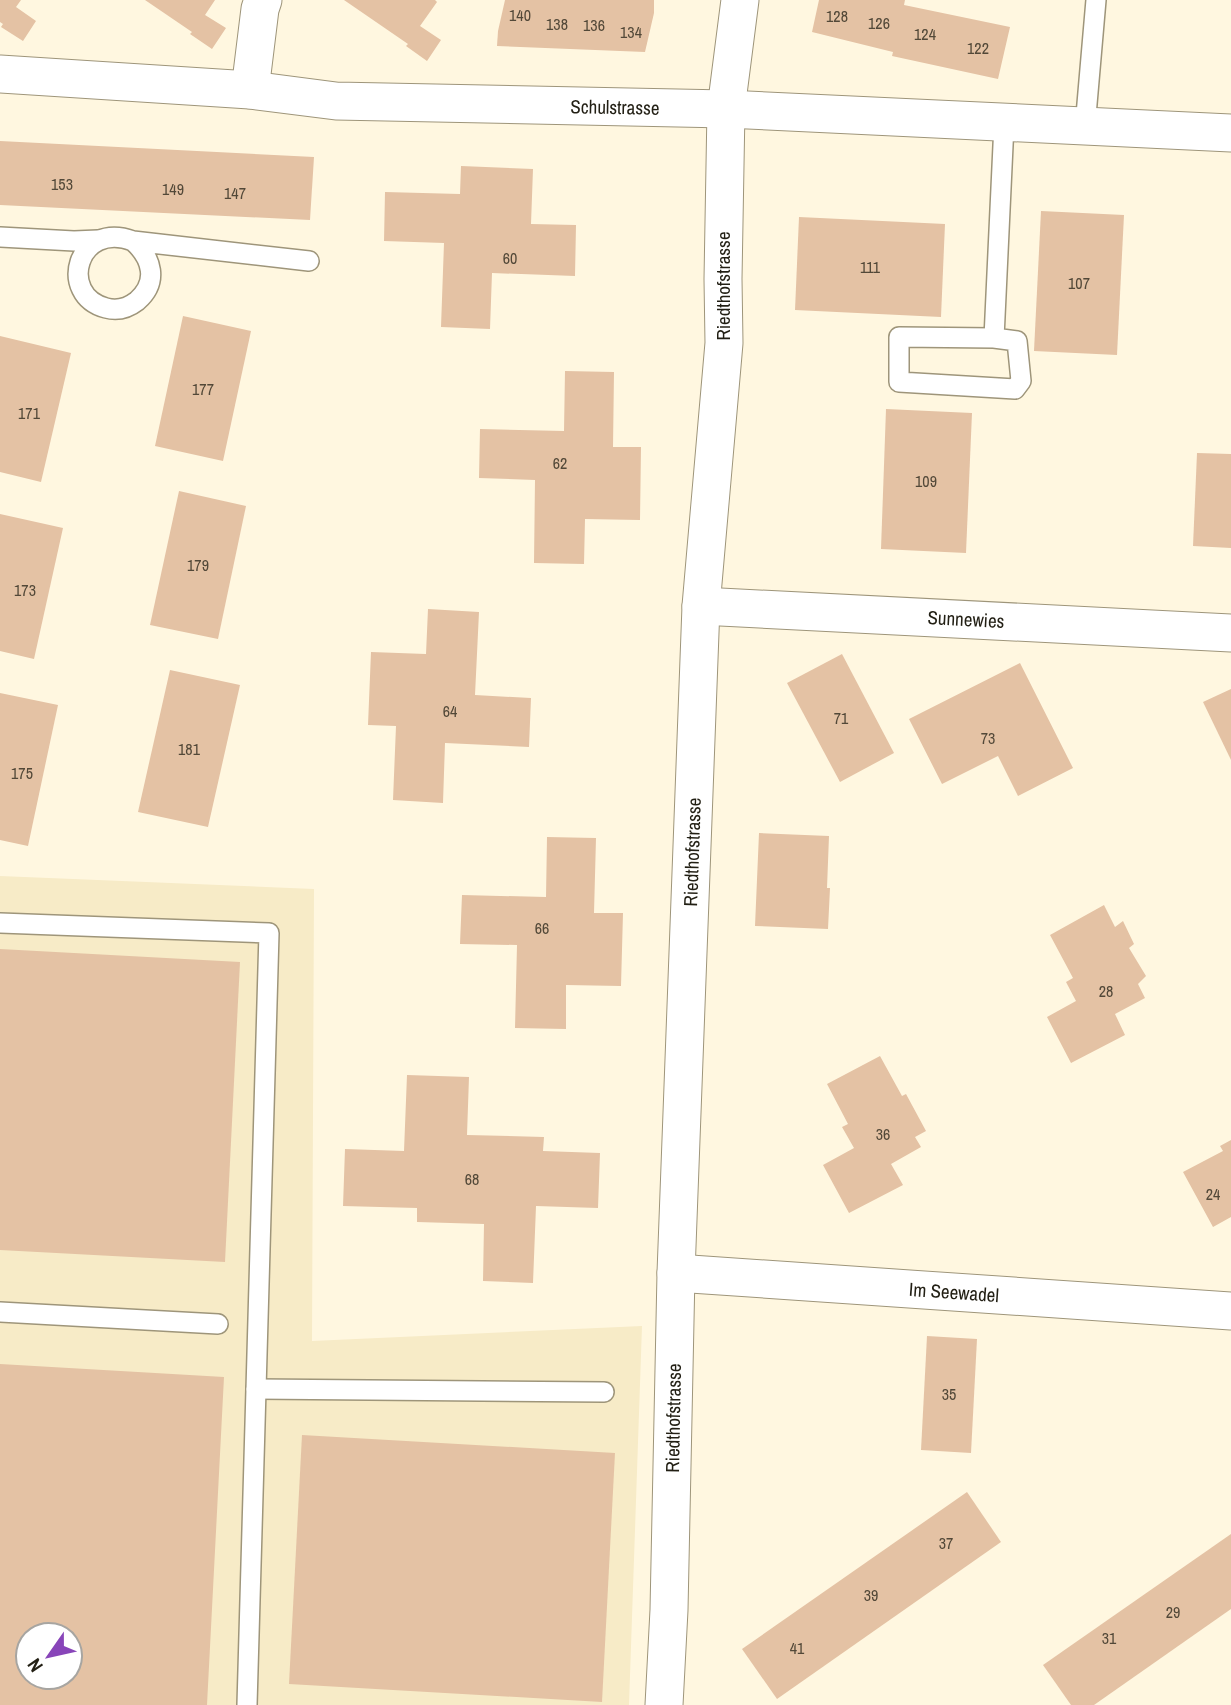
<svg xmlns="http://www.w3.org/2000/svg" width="1231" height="1705" font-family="'Archivo Narrow',sans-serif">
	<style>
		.built { fill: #f7ebc7; fill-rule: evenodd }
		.building { fill: #e4c2a4; fill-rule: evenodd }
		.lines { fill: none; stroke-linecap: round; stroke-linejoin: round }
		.lane-casing { stroke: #9e957a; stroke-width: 22 }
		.street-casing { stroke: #9e957a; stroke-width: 39 }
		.lane { stroke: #fff; stroke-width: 19 }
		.street { stroke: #fff; stroke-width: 37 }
		.labels { text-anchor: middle; stroke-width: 6; stroke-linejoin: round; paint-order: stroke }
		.number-label { font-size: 16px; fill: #524838 }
		.street-label { font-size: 19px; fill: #221f14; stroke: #fff }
	</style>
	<rect width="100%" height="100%" fill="#fff7e0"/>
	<path class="built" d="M0,876L314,889L312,1341L642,1326L629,1705H0ZM28,1635H70V1677H28Z"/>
	<g class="building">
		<path d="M0,0H21L16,7L36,21L23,41L1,27L3,24L0,22Z"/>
		<path d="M145,0H215L205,15L226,28L212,49L190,34L192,32Z"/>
		<path d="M344,0H435L437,2L420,26L441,40L427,61L406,46L408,44Z"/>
		<path d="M505,0H654V13L645,52L497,46L498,31Z"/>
		<path d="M819,0H905L904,5L1010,27L998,79L892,56L893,52L812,32Z"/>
		<path d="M0,141L314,157L310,220L0,205Z"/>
		<path d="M461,166L533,169L531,224L576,225L575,276L492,273L490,329L441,327L444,243L384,241L385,192L460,194Z"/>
		<path d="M1041,211L1124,215L1117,355L1034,351Z"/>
		<path d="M799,217L945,224L941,317L795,310Z"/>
		<path d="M183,316L251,331L223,461L155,446Z"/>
		<path d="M0,336L71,353L41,482L0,472Z"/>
		<path d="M565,371L614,372L613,447H641L640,520L585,519L584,564L534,563L535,480L479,478L480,429L564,431Z"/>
		<path d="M886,409L972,413L966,553L881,549Z"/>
		<path d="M1197,453L1231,454V548L1193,546Z"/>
		<path d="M179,491L246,506L218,639L150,625Z"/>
		<path d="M0,514L63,528L34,659L0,651Z"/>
		<path d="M428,609L479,612L475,695L531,698L529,747L445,743L443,803L393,800L396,726L368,725L371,652L426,654Z"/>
		<path d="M842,654L894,753L840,782L787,683Z"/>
		<path d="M1020,663L1073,768L1018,796L998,756L942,784L909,719Z"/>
		<path d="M170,670L240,685L208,827L138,812Z"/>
		<path d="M1231,689V760L1203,702Z"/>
		<path d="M0,693L58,705L28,846L0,840Z"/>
		<path d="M759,833L829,836L827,888H830L828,929L755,926Z"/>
		<path d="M547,837L596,838L594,913H623L621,986L566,985V1029L515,1028L517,945L460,944L462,895L546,897Z"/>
		<path d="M1104,905L1115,927L1123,921L1134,944L1129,948L1146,976L1138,984L1145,998L1115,1014L1125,1035L1071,1063L1047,1017L1076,1001L1066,982L1073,978L1050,935Z"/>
		<path d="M0,949L240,962L225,1262L0,1250Z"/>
		<path d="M880,1056L902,1096L906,1094L926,1131L915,1137L921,1147L891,1164L903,1185L849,1213L823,1165L854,1148L842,1127L848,1124L827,1084Z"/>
		<path d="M407,1075L469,1077L467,1135L544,1137L543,1151L600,1153L598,1208L536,1206L533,1283L483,1281L484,1224L417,1222V1208L343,1206L345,1149L404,1151Z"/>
		<path d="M1231,1140V1217L1213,1227L1183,1172L1223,1151L1220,1146Z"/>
		<path d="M927,1336L977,1339L971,1453L921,1450Z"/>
		<path d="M0,1364L224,1377L207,1705H0ZM28,1635H70V1677H28Z"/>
		<path d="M302,1435L615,1453L602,1702L289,1684Z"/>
		<path d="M967,1492L1001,1542L777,1699L742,1649Z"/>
		<path d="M1231,1534V1609L1094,1705H1071L1043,1665Z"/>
	</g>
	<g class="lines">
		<defs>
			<g id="lane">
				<path d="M1085,127L1096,0"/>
				<path d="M0,237L74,241L98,240"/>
				<path d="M133,241C152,258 159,282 137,301C128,308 117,311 106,308C57,295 77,220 133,241L309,261"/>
				<path d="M994,338L1017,341L1021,381L1015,389L899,382V337L994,338L1004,124"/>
				<path d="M0,923L269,933L247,1705"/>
				<path d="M0,1312L218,1324"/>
				<path d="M256,1389L604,1392"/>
			</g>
			<g id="street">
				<path d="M0,74L250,90L336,101L726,109L1231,133"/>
				<path d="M250,90L260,9L263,0"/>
				<path d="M701,606L1231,633"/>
				<path d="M676,1273L1231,1311"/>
				<path d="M664,1705L669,1610L676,1273L701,606L724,343L723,279L726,109L740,0"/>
			</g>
		</defs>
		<use href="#lane" class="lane-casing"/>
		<use href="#street" class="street-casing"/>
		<use href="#lane" class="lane"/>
		<use href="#street" class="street"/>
	</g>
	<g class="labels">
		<g class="number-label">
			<text x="520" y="21">140</text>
			<text x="837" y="22">128</text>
			<text x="879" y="29">126</text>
			<text x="557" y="30">138</text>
			<text x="594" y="31">136</text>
			<text x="631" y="38">134</text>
			<text x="925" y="40">124</text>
			<text x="978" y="54">122</text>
			<text x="62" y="190">153</text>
			<text x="173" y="195">149</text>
			<text x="235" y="199">147</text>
			<text x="510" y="264">60</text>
			<text x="870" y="273">111</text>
			<text x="1079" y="289">107</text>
			<text x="203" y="395">177</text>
			<text x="29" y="419">171</text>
			<text x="560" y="469">62</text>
			<text x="926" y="487">109</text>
			<text x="198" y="571">179</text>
			<text x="25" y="596">173</text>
			<text x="450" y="717">64</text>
			<text x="841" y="724">71</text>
			<text x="988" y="744">73</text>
			<text x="189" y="755">181</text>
			<text x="22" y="779">175</text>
			<text x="542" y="934">66</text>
			<text x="1106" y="997">28</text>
			<text x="883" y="1140">36</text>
			<text x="472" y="1185">68</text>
			<text x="1213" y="1200">24</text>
			<text x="949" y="1400">35</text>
			<text x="946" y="1549">37</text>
			<text x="871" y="1601">39</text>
			<text x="1173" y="1618">29</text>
			<text x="1109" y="1644">31</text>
			<text x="797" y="1654">41</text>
		</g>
		<g class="street-label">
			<text transform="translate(615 107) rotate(1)" y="7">Schulstrasse</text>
			<text transform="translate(723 286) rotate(-90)" y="7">Riedthofstrasse</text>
			<text transform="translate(966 619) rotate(3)" y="7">Sunnewies</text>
			<text transform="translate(692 852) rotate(-88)" y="7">Riedthofstrasse</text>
			<text transform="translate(954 1292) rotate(4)" y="7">Im Seewadel</text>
			<text transform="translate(673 1418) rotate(-89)" y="7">Riedthofstrasse</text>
		</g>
	</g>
	<g transform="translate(49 1656) rotate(236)"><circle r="33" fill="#ffffff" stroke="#a7a5a1" stroke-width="2"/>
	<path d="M0-5L12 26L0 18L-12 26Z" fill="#8845b9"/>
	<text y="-10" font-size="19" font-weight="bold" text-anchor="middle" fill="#221f14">N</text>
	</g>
</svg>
